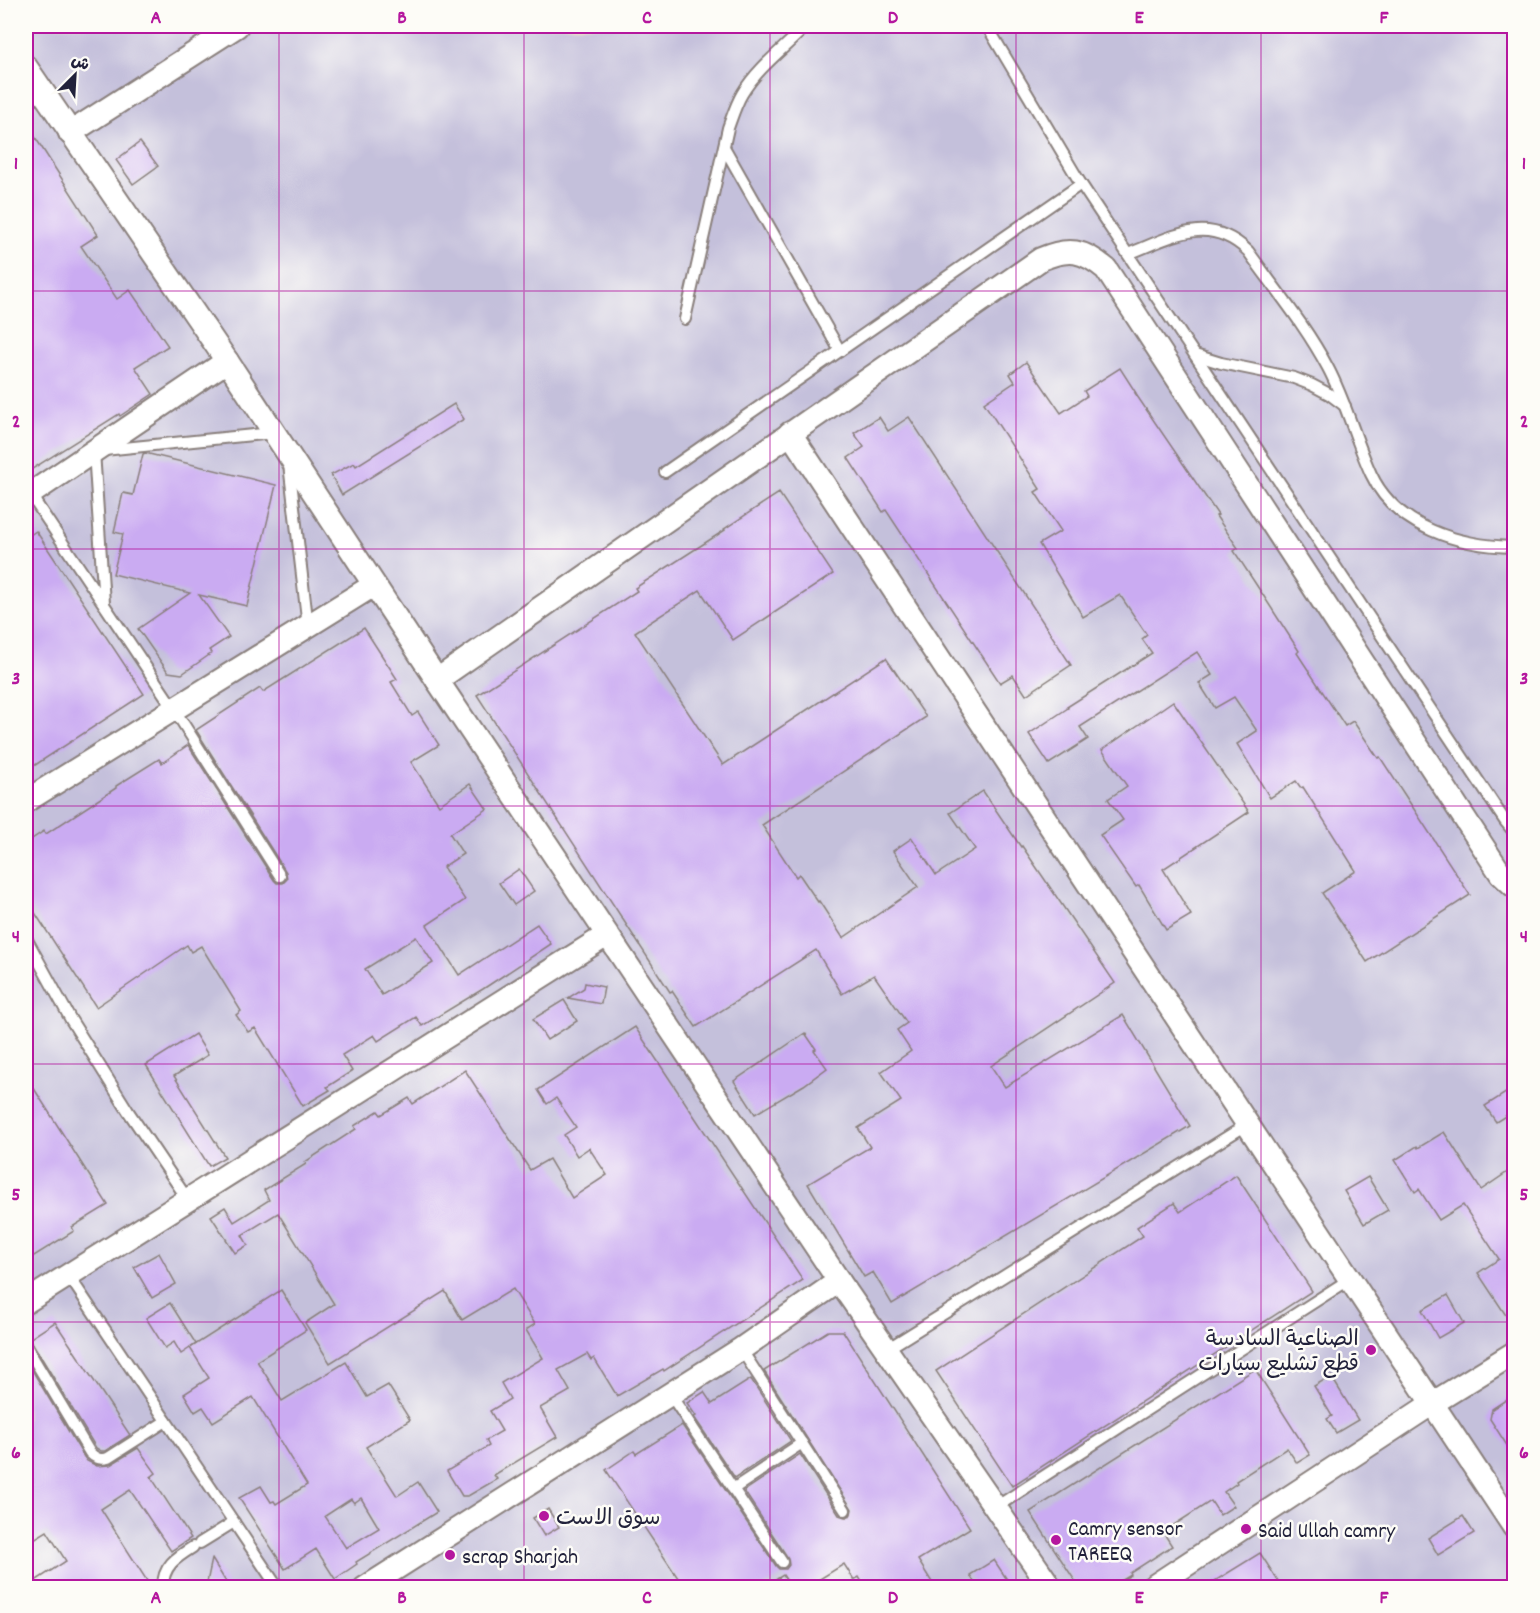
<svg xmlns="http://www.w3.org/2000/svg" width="1540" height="1613" font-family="Dekko,'Playpen Sans Arabic',sans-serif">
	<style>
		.industrial { fill: #c4c0db }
		.building { fill: #caabf2; fill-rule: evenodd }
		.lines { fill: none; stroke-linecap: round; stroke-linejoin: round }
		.lane-casing { stroke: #897f7b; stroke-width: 14 }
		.street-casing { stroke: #897f7b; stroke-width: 26 }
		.lane { stroke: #fff; stroke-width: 10 }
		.street { stroke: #fff; stroke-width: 22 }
		.grid { fill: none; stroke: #b5179e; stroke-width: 1.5; stroke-opacity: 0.55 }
		.poi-dot { fill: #b5179e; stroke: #fdfcf7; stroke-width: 2 }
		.labels { text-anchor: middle; stroke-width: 5; stroke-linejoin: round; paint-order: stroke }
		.poi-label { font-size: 22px; fill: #22223b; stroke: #fdfcf7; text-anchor: start }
		.neatline { fill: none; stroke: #b5179e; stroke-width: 2 }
		.grid-label { font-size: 20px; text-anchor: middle; font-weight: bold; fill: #b5179e }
	</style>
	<rect width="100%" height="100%" fill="#fdfcf7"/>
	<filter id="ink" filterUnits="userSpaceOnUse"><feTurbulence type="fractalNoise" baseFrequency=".0167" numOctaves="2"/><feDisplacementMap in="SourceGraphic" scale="12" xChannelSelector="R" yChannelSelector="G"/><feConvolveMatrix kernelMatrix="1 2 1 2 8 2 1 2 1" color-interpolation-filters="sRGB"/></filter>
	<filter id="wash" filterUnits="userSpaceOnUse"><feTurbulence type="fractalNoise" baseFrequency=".008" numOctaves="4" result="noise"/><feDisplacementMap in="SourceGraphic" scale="24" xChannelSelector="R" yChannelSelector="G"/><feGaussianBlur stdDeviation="1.35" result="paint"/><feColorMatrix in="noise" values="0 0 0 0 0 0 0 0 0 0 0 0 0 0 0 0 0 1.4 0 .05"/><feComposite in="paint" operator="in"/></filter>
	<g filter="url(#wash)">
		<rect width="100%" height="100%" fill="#f0dcbb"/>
		<rect class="industrial" x="26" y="26" width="1488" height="1561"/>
		<g id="blocks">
			<g class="building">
				<path d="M26,123L98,235L81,246L117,299L130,290L168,346L135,367L153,394L120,416L119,414L26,473Z"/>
				<path d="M140,142L158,166L133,184L116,160Z"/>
				<path d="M1026,362L1061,413L1087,396L1084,391L1120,368L1136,393H1135L1218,515L1216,516L1238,548L1234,551L1263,595L1299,651L1297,653L1345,726L1353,721L1378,758L1380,757L1470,895L1367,962L1322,893L1356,871L1303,787L1301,788L1296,781L1270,798L1237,744L1257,731L1234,697L1215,708L1199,683L1212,675L1197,652L1080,727L1088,739L1049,764L1029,734L1068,708L1067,707L1152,653L1142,639L1147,635L1120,595L1083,617L1039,544L1061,531L1035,492L1040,489L984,403L1015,382L1010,374Z"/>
				<path d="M454,404L464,419L342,495L331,475L354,463L356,466Z"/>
				<path d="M879,417L888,431L909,417L1071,665L1026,695L1013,675L1000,683L886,510L883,512L848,458L864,447L854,433Z"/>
				<path d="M145,453L276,485L247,606L199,595L229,637L209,650L212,653L182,674L168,672L138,629L190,593L113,574L123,534L114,532L123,493L133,495L143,454Z"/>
				<path d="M779,493L833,574L733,640L700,590L635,632L723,765L886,658L926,717L762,825L796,877L799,874L818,902L819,901L843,938L918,887L893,851L912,838L936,875L975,849L950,813L983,791L1021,847L1022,846L1115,983L991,1066L1005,1087L1123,1015L1190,1126L892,1304L873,1272L864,1277L808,1184L870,1147L858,1128L901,1101L881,1072L911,1051L897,1030L907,1023L874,975L842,994L816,950L696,1027L672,991L670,992L477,695L637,591L635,588L725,530L724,529Z"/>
				<path d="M36,531L144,694L26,771V538Z"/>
				<path d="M364,628L397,679L391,682L412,716L418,712L439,745L411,762L439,805L470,784L487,809L450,834L463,854L443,867L465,900L427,925L459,975L537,924L551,944L483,989L422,1026L416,1017L378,1041L374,1035L342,1055L352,1071L327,1087L330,1090L303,1106L255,1028L248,1032L236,1015L241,1011L201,946L191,952L187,945L96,1007L26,899V843L44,831L46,834L116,788V786L159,759L162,763L188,745L274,880L277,883H283L287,879L286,872L196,730L260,688L263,692ZM416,937L433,963L382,995L365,969Z"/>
				<path d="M1173,701L1249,812L1163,869L1191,915L1166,930L1139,885L1136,887L1100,835L1123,820L1108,799L1127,786L1102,750Z"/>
				<path d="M519,869L534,891L514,905L499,883Z"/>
				<path d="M585,983L604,987L601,1004L568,998L584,988Z"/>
				<path d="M564,1000L577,1021L547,1040L533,1019Z"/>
				<path d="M635,1027L803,1280L664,1371L663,1369L617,1396L594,1358L591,1360L587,1354L558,1370L570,1391L540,1408L557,1437L494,1475L497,1479L468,1496H462L447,1471L489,1446L486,1440L502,1431L490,1411L510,1399L501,1383L543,1358L526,1330L535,1324L513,1289L462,1320L445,1291L330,1363L305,1323L334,1304L278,1213L242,1235L248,1245L235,1253L211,1216L225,1207L234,1222L269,1200L264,1190L306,1164L305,1162L356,1129L354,1126L378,1111L381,1115L409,1098L413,1104L465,1070L530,1170L549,1159L572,1198L607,1175L589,1148L577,1156L564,1135L576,1127L556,1098L547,1104L538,1090Z"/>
				<path d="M805,1033L816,1049L814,1050L827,1068L804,1085L755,1114L734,1081Z"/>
				<path d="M195,1034L208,1055L174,1076L225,1157L209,1166L146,1065Z"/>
				<path d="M26,1076L108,1205L72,1227L74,1231L26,1261Z"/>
				<path d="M1515,1087V1110L1496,1122L1485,1106Z"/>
				<path d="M1444,1132L1481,1190L1515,1167V1329L1478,1273L1499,1259L1463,1205L1439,1220L1419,1189L1415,1192L1395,1160L1417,1146L1418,1148Z"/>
				<path d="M1236,1175L1312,1291L1012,1486L936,1371L1143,1236L1137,1227L1174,1203L1180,1212Z"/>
				<path d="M1368,1177L1388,1210L1364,1224L1344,1191Z"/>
				<path d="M159,1253L176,1284L152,1298L134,1267Z"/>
				<path d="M281,1290L306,1330L257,1361L282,1401L346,1362L367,1397L388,1385L410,1420L366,1447L397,1496L418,1482L437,1512L356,1562L357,1564L335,1579L316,1549L285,1569L239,1498L261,1486L271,1502L274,1501L276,1504L307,1485L253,1397L213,1422L203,1407L195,1412L184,1394L209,1378L190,1348ZM361,1498L379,1528L346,1548L325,1516L351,1499L354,1503Z"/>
				<path d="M1448,1295L1464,1323L1438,1338L1422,1310Z"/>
				<path d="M170,1303L196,1344L181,1354L174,1342L165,1348L146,1318Z"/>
				<path d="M55,1322L130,1435L105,1451H101L96,1448L32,1342L29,1339Z"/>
				<path d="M828,1331H843L970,1528L918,1560L935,1587H865L859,1577L854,1580L844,1564L807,1587H791L783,1575L764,1587H684L606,1470L634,1451L636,1454L682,1425L776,1566L779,1569H786L789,1565L788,1558L744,1491L800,1454L839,1515L845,1517H849L851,1514L852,1509L764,1371Z"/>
				<path d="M29,1365L84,1457L87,1461L97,1466L110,1465L138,1448L156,1473L151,1477L191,1538L171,1551L130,1490L101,1509L151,1587H83L79,1582L70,1587H26L66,1561L47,1531L26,1544V1367Z"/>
				<path d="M1255,1369L1310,1455L1297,1463L1287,1448L1236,1481L1237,1483L1224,1492L1234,1506L1220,1515L1211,1501L1163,1532L1172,1546L1130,1573L1131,1575L1111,1587H1079L1030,1512Z"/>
				<path d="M1331,1376L1358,1420L1336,1433L1327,1419L1332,1416L1314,1386Z"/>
				<path d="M751,1379L791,1441L735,1478L694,1417L696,1416L687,1403L704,1392L712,1404Z"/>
				<path d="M1515,1394V1458L1490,1419L1492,1409Z"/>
				<path d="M548,1509L559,1527L544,1536L533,1518Z"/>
				<path d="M1463,1516L1474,1533L1438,1555L1428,1538Z"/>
				<path d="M1260,1553L1282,1587H1205Z"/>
				<path d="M212,1559L229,1587H206Z"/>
				<path d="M994,1560L1012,1587H977L970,1575Z"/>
			</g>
		</g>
	</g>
	<g filter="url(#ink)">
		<use href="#blocks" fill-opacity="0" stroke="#897f7b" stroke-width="1.5"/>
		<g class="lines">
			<defs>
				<g id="lane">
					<path d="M987,26L1081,184L1505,821L1514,832"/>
					<path d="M724,147L840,351"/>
					<path d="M1128,254C1172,237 1208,213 1248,251C1275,289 1306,326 1328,368C1346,402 1355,439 1371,474C1396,528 1460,546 1514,547"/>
					<path d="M685,319L728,128C732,117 736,104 742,94C758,67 785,48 806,26"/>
					<path d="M1195,355L1221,363L1294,378L1312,385L1329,394L1345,406"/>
					<path d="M289,464L308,627"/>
					<path d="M665,472L1081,184"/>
					<path d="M30,494L174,709L280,876"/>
					<path d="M104,603L94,451L273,433"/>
					<path d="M26,938L71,1020L128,1111L188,1200"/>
					<path d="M69,1276L278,1588"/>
					<path d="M26,1346L90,1453C96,1459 101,1460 108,1458L166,1421"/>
					<path d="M741,1349L845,1510"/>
					<path d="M887,1349L1248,1124"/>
					<path d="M670,1394L782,1562"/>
					<path d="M733,1489L802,1443"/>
					<path d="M996,1507L1350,1279"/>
					<path d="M200,1543L234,1522"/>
					<path d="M163,1588C162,1566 177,1557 193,1547"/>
				</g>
				<g id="street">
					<path d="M26,67L227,361L437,680L839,1281L1051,1588"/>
					<path d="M70,133L237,26"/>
					<path d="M790,433L1514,1527"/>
					<path d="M26,497L227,361"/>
					<path d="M437,680L1041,259C1069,247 1083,250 1106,269L1501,874L1514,886"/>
					<path d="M26,801L374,585"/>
					<path d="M26,1302L607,935"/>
					<path d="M365,1588L741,1349L839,1281"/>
					<path d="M1151,1588L1433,1403L1514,1353"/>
				</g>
			</defs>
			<use href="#lane" class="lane-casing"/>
			<use href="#street" class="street-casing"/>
			<use href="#lane" class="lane"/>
			<use href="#street" class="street"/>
		</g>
	</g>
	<path class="grid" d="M279,26V1588M524,26V1588M770,26V1588M1016,26V1588M1261,26V1588M26,291H1514M26,549H1514M26,806H1514M26,1064H1514M26,1322H1514"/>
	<g class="poi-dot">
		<circle cx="1371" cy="1350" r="6"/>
		<circle cx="544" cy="1516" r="6"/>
		<circle cx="1246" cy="1529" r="6"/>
		<circle cx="1056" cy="1540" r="6"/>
		<circle cx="450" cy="1555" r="6"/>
	</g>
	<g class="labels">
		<g class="poi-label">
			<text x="1359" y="1345" text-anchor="end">الصناعية السادسة<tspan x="1359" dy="25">قطع تشليع سيارات</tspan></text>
			<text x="556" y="1524">سوق الاست</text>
			<text x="1068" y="1535">Camry sensor<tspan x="1068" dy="25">TAREEQ</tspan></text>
			<text x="1258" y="1537">Said Ullah camry</text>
			<text x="462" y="1563">scrap Sharjah</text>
		</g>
	</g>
	<rect width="1540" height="1613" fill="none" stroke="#fdfcf7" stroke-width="66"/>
	<g transform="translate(75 75) rotate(24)" stroke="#fdfcf7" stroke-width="4.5" paint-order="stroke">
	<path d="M0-4.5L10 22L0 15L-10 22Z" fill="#22223b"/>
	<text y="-9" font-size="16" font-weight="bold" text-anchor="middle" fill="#22223b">ش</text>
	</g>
	<rect x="33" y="33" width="1474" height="1547" class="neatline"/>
	<g class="grid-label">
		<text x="156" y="23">A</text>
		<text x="402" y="23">B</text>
		<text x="647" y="23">C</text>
		<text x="893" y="23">D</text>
		<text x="1139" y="23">E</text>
		<text x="1384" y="23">F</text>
		<text x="16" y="169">1</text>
		<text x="1524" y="169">1</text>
		<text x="16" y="427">2</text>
		<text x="1524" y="427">2</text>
		<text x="16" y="684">3</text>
		<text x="1524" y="684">3</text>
		<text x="16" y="942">4</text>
		<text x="1524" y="942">4</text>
		<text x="16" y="1200">5</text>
		<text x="1524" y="1200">5</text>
		<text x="16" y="1458">6</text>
		<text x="1524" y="1458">6</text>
		<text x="156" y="1603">A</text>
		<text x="402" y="1603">B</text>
		<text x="647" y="1603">C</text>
		<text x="893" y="1603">D</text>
		<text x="1139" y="1603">E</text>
		<text x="1384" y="1603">F</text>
	</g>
</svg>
